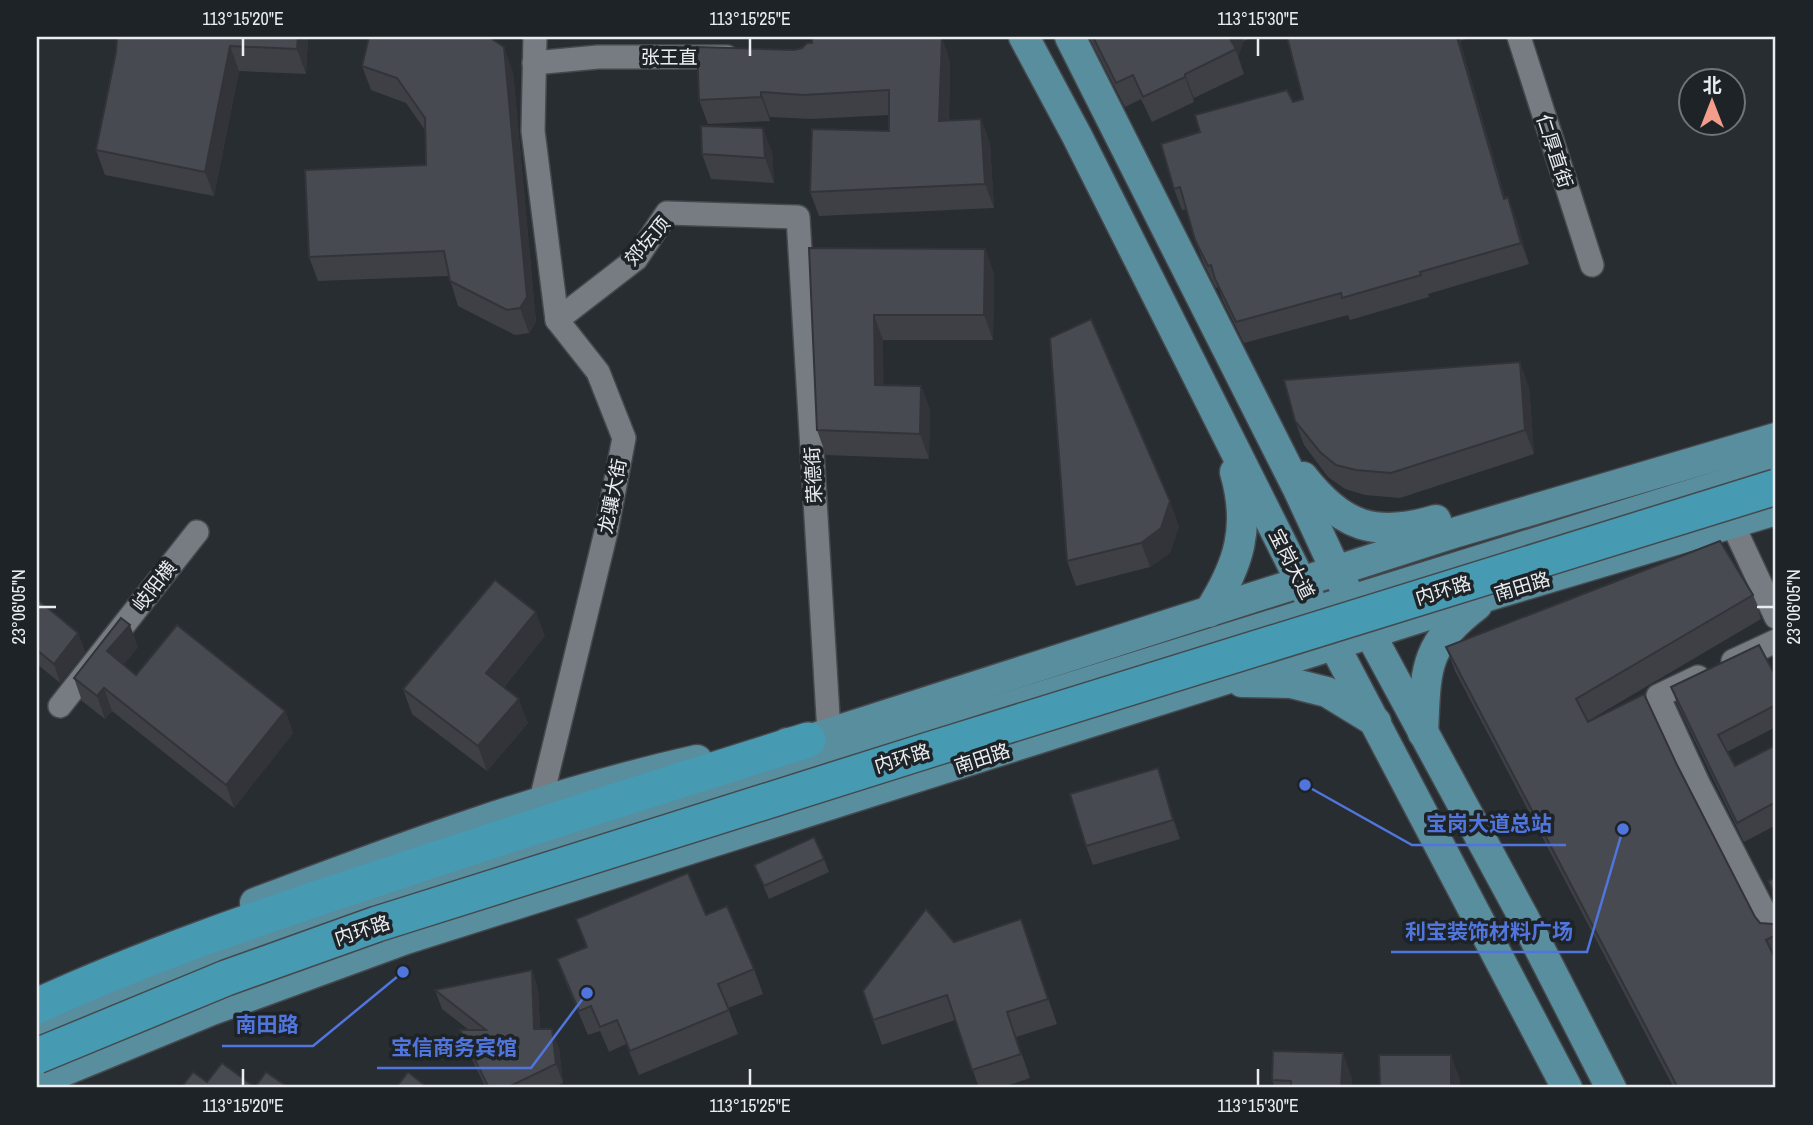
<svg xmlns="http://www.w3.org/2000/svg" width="1813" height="1125" font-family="'Archivo Narrow','Noto Sans SC',sans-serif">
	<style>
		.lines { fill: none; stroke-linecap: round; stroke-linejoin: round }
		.minor-casing { stroke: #45494d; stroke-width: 26 }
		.major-casing { stroke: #45494d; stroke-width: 33 }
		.highway-casing { stroke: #45494d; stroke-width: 38 }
		.minor { stroke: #767c82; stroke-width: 23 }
		.major { stroke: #598e9f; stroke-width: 30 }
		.highway { stroke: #469ab2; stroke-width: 35 }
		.highway-bridge-casing { stroke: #45494d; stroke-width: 38; stroke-linecap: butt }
		.highway-bridge { stroke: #469ab2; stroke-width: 35 }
		.wall { fill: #3e4046 }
		.shaded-wall { fill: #323439 }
		.building { fill: #484a51; stroke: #323439; stroke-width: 2 }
		.ticks { fill: none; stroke: #eaedf0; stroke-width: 2.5 }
		.labels { text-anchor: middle; stroke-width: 7; stroke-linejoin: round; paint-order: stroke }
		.street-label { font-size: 19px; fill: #eaedf0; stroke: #1e2328 }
		.leader { fill: none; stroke: #5076de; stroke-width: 2.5 }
		.callout-dot { fill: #5076de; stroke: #1e2328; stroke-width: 2.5 }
		.callout-label { font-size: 21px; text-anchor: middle; font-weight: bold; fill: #5076de; stroke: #1e2328; stroke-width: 7; stroke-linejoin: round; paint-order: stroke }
		.neatline { fill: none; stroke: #eaedf0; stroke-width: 2.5 }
		.ticks-label { font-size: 18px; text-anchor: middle; fill: #eaedf0 }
	</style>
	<rect width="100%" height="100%" fill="#282d32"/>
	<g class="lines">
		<defs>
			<g id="minor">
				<path d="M535,37L533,131L557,320L598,372L624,438L606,532L541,800"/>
				<path d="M1519,37L1592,265"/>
				<path d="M534,63L598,57H727"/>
				<path d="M557,320L636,259L667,213L798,217L829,733"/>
				<path d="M1732,523L1776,617"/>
				<path d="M1733,661L1776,641"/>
				<path d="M1698,677L1658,696L1698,783L1776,935"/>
				<path d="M60,706L197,532"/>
			</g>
			<g id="major">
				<path d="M1024,37L1077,136L1301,582L1567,1088"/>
				<path d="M1070,37L1298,489L1336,571L1525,920L1611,1088"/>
				<path d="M1303,477C1342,527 1375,538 1436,520"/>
				<path d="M1209,612C1239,565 1251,527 1235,472"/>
				<path d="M1242,682L1291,683L1327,692L1376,722"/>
				<path d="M1423,733C1426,669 1423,646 1477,605"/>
				<path d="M787,743L808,740L1457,532L1776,438"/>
				<path d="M255,903C400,848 545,794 697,760"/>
				<path d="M37,1036C174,976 313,926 455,879L1776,468"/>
				<path d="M37,1082L212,1010L406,939L1491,595L1776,510"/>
			</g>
			<path id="highway" d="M37,1006C148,955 263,916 379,878C521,830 665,785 808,740"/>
		</defs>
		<use href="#minor" class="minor-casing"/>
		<use href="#major" class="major-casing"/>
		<use href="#highway" class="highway-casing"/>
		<use href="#minor" class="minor"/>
		<use href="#major" class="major"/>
		<use href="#highway" class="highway"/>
		<defs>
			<path id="highway-bridge" d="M37,1056L226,978L377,924L935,748L1776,487"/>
		</defs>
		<use href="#highway-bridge" class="highway-bridge-casing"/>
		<use href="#highway-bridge" class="highway-bridge"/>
	</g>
	<g class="wall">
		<path d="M308,37L306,74L239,71L214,196L105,175L96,150L116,52Z"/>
		<path d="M1089,37H1253L1244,41L1238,56L1244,74L1194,98V102L1152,122L1141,99L1125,107Z"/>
		<path d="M1287,37H1473L1460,41L1505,198L1508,197L1516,219L1529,264L1428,294L1429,297L1350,320L1348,315L1244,343L1223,301L1218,287L1216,288L1203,262L1195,240L1186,209L1182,210L1174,189L1293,102L1303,99Z"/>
		<path d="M942,38L950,62L949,121L981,119L990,144L994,208L819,216L810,192L889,131V115L812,119L770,117V121L708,124L699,100L794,50Z"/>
		<path d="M362,66L513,72L536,322L529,333L515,335L458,306L449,276L318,281L309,257L426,165L425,130L406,103L371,90Z"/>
		<path d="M772,152L774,183L711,179L702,154Z"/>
		<path d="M809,248L985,249L994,274L993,340H883V385L921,386L930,410L929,459L826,455L817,430Z"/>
		<path d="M1529,387L1534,454L1400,498L1365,495L1345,489L1328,477L1304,445L1295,421Z"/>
		<path d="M1179,526L1170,553L1150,567L1076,586L1067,561Z"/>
		<path d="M1753,595L1761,619L1588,721L1677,765L1755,917L1760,923L1773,924L1776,921V1088H1674L1455,671L1446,647Z"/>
		<path d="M37,599L78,633L85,652L60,683L37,664Z"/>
		<path d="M545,636L504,687L528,723L487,771L412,714L403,689Z"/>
		<path d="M138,647L123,665L136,675L285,711L293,733L234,808L112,711L105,719L82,701L74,678Z"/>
		<path d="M1776,677V727L1727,752L1735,766L1776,745V825L1744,842L1678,706L1671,687Z"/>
		<path d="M1158,768L1180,839L1093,865L1086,846Z"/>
		<path d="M824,859L829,872L769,899L754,865Z"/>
		<path d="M1776,877V905L1768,881Z"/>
		<path d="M706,915L754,969L763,994L728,1008L738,1034L639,1075L626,1044L609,1052L600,1031L588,1035L566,983L557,959L586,947L576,919Z"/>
		<path d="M1021,919L1057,1024L1016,1037L1030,1078L1000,1088H979L955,1020L882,1045L863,991L954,942Z"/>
		<path d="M532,970L538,989L540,1029L559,1048L563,1083L552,1088H486L467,1049L460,1030H469L442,1009L435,990Z"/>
		<path d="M1352,1078L1351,1088H1275L1272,1080Z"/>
	</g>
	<g class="shaded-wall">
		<path d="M298,37H308L306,74L297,49Z"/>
		<path d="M1229,37H1242L1244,41L1238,56Z"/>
		<path d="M1457,37H1459L1460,41L1511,220L1504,199Z"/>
		<path d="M942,38L950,62L948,146L939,121Z"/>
		<path d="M230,46L239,71L214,196L205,172Z"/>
		<path d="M504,47L513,72L536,322L529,333L520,308Z"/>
		<path d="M1185,74L1194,98V102L1185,77Z"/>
		<path d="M761,92L770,117V121L761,97Z"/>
		<path d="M981,119L990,144L994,208L985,184Z"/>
		<path d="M763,128L772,152L774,183L765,158Z"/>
		<path d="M1508,197L1516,219L1529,264L1521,243Z"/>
		<path d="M985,249L994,274L993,340L984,315Z"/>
		<path d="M874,315L883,340L884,409L875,385Z"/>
		<path d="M1520,362L1529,387L1534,454L1525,430Z"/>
		<path d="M921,386L930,410L929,459L920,434Z"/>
		<path d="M1170,501L1179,526L1170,553L1150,567L1141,543Z"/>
		<path d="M536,612L545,636L495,697L486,673Z"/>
		<path d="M130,625L138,647L116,674L107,651Z"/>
		<path d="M78,633L85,652L60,683L54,664Z"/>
		<path d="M104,688L112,711L105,719L97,696Z"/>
		<path d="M519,699L528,723L487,771L478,746Z"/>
		<path d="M285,711L293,733L234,808L226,785Z"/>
		<path d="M1158,768L1164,787L1180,839L1173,820Z"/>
		<path d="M532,970L538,989L541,1048L534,1029Z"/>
		<path d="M552,1029L559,1048L563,1083L556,1064Z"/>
		<path d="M1343,1053L1352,1078L1351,1088H1341Z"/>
		<path d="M1451,1055L1460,1080V1088H1451Z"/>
	</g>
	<g class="building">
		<path d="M117,37H298L297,49L230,46L205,172L96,150L116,52Z"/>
		<path d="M369,37H489L504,47L527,297L520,308L507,310L450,281L444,251L309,257L305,170L426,165L425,118L397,78L362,66Z"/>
		<path d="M1093,37H1229L1236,49L1185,74V77L1143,97L1133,75L1116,83Z"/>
		<path d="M1287,37H1457L1504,199L1508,197L1521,243L1420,272L1421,275L1342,298L1341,293L1236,322L1215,279L1211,265L1208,266L1195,240L1180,187L1174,189L1161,144L1200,132L1195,115L1287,90L1293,102L1303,99Z"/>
		<path d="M812,38H942L939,121L981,119L985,184L810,192L812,129L889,131V90L803,95L761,92V97L699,100L697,47L794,50L802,48L807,43H812Z"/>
		<path d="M701,126L763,128L765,158L702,154Z"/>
		<path d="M809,248L985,249L984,315H874L875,385L921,386L920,434L817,430Z"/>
		<path d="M1091,319L1170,501L1161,528L1141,543L1067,561L1050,338Z"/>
		<path d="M1520,362L1525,430L1391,473L1356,470L1336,465L1320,452L1295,421L1284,380Z"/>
		<path d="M1720,541L1753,595L1576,699L1588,722L1644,694L1677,765L1755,917L1760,923L1773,924L1776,921V935L1766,940L1776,960V1088H1678L1446,647Z"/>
		<path d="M495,580L536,612L486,673L519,699L478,746L403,689Z"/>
		<path d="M37,599L78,633L54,664L37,650Z"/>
		<path d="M121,618L130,625L107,651L136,675L177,625L285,711L226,785L104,688L97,696L74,678Z"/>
		<path d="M1759,645L1776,677V705L1718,735L1735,766L1776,745V802L1737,823L1671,687Z"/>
		<path d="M1158,768L1173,820L1086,846L1070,794Z"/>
		<path d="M814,837L824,859L764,886L754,865Z"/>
		<path d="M688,873L706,915L727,906L754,969L718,984L729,1010L630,1051L617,1020L600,1027L591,1006L579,1011L557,959L587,947L576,919Z"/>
		<path d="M1776,877V898L1768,881Z"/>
		<path d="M926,909L954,942L1021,919L1048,999L1007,1012L1021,1054L972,1070L947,995L873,1020L863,991Z"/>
		<path d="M532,970L534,1029H552L556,1064L506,1088H489L460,1030H486L435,990Z"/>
		<path d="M1273,1051L1343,1053L1341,1088H1291V1081L1272,1080Z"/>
		<path d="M1379,1055H1451V1088H1380Z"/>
		<path d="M222,1063L255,1087L266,1072L289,1088H181L193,1072L207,1082Z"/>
		<path d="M408,1072L428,1088H396Z"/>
	</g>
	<path class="ticks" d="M243,38V56M750,38V56M1258,38V56M38,607H56M1757,607H1774M243,1069V1086M750,1069V1086M1258,1069V1086"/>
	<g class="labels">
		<g class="street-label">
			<text x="669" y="64">张王直</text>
			<text transform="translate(1555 151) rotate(72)" y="7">仁厚直街</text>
			<text transform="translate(647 241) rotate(-49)" y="7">郊坛顶</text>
			<text transform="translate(813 475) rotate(-93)" y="7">荣德街</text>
			<text transform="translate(612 496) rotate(-79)" y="7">龙骧大街</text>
			<text transform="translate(1292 564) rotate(63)" y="7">宝岗大道</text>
			<text transform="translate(154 586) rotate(-52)" y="7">岐阳横</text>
			<text transform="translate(1522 586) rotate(-17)" y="7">南田路</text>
			<text transform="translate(1443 590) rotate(-17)" y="7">内环路</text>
			<text transform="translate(902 758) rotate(-17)" y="7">内环路</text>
			<text transform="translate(982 758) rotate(-18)" y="7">南田路</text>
			<text transform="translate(362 930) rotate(-18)" y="7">内环路</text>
		</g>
	</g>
	<path class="leader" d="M1305 785L1412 845H1566M1623 829L1587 952H1391M403 972L313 1046H222M587 993L531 1068H377"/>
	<g class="callout-dot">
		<circle cx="1305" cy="785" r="7"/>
		<circle cx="1623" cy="829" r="7"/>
		<circle cx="403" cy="972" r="7"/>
		<circle cx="587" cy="993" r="7"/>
	</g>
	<g class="callout-label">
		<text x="1489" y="831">宝岗大道总站</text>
		<text x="1489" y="939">利宝装饰材料广场</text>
		<text x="267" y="1032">南田路</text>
		<text x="454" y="1055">宝信商务宾馆</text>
	</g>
	<rect width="1813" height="1125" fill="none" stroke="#1e2328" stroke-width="77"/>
	<g transform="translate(1712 102)"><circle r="33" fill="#1e2328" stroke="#707478" stroke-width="2"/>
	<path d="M0-5L12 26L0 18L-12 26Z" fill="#f49d8b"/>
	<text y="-10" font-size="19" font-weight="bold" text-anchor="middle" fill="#eaedf0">北</text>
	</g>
	<rect x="38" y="38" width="1736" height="1048" class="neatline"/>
	<g class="ticks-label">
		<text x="243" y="25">113°15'20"E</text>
		<text x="750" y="25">113°15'25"E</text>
		<text x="1258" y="25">113°15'30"E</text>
		<text transform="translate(19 607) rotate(-90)" y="6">23°06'05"N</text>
		<text transform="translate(1794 607) rotate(-90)" y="6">23°06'05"N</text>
		<text x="243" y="1112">113°15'20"E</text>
		<text x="750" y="1112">113°15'25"E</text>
		<text x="1258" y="1112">113°15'30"E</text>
	</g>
</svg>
